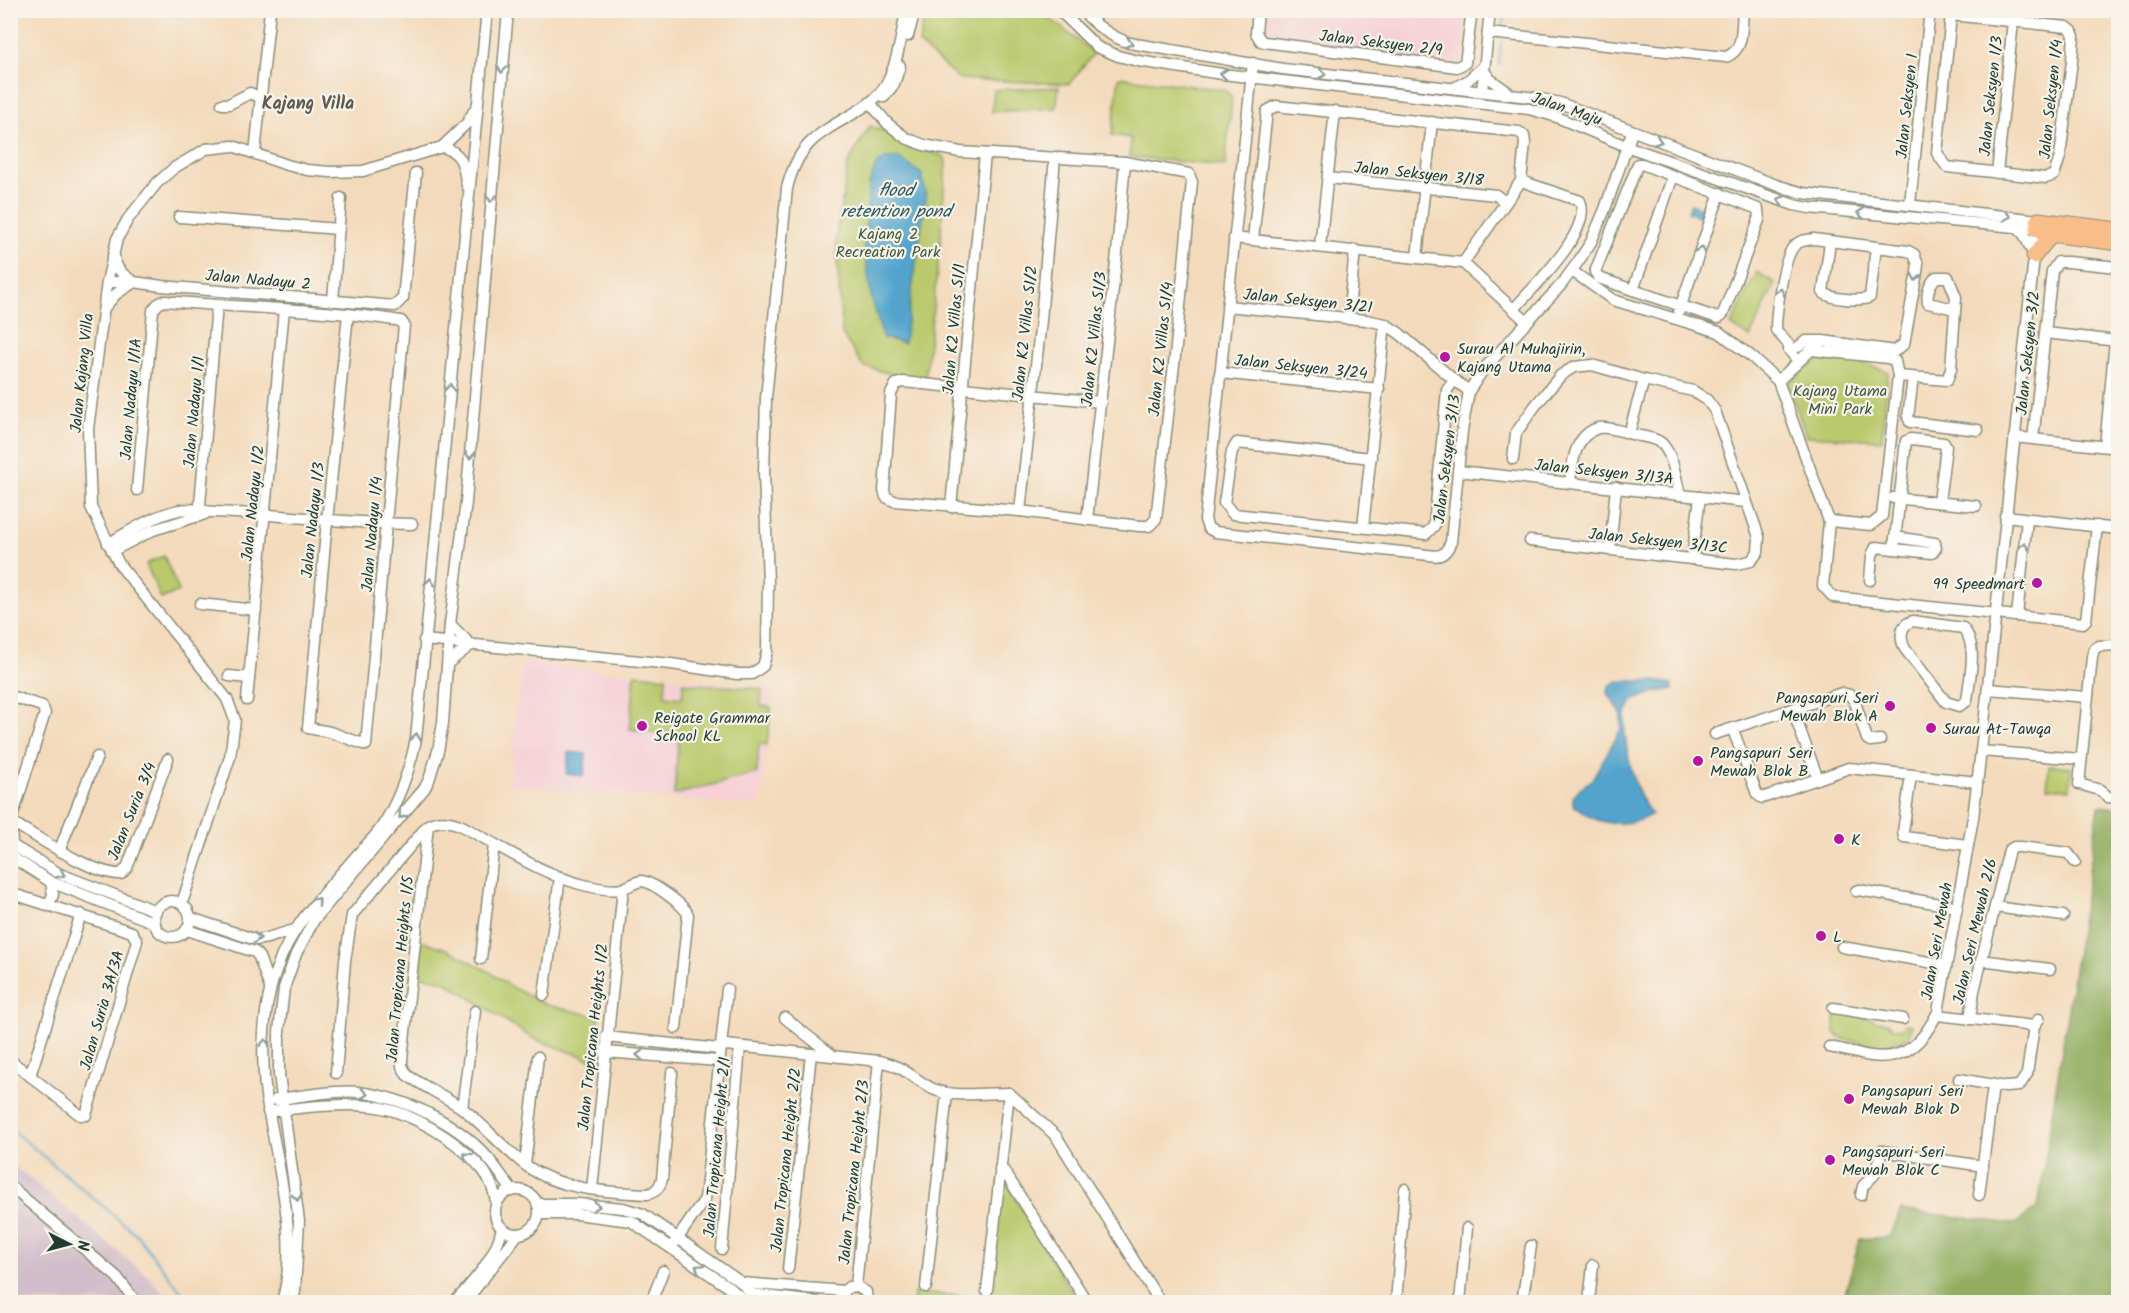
<svg xmlns="http://www.w3.org/2000/svg" width="2129" height="1313" font-family="Kalam,sans-serif">
	<style>
		.built { fill: #f6cfd7 }
		.industrial { fill: #d1bdc9 }
		.green { fill: #b9c96c; stroke: #6c8350; stroke-width: 1.5 }
		.forest { fill: #92ad60; stroke: #58754a; stroke-width: 1.5 }
		.water { fill: #52a4cd; stroke: #387080; stroke-width: 1.5 }
		.lines { fill: none; stroke-linecap: round; stroke-linejoin: round }
		.stream { stroke: #52a4cd; stroke-width: 2 }
		.minor-casing { stroke: #8a8c78; stroke-width: 13 }
		.highway-casing { stroke: #8a8c78; stroke-width: 17 }
		.minor { stroke: #fff; stroke-width: 10 }
		.highway { stroke: #f8bd89; stroke-width: 15 }
		.oneway { stroke: #8f9e9a }
		.poi-dot { fill: #b5179e; stroke: #f7f3e8; stroke-width: 2 }
		.labels { text-anchor: middle; stroke-width: 4.5; stroke-linejoin: round; paint-order: stroke }
		.street-label { font-size: 16px; fill: #1f3d34; stroke: #f7f3e8 }
		.park-label { font-size: 16px; fill: #3e593f; stroke: #f7f3e8 }
		.poi-label { font-size: 16px; fill: #1f3d34; stroke: #f7f3e8; text-anchor: start }
		.neighbourhood-label { font-size: 18px; font-weight: bold; fill: #5e5b54; stroke: #f7f3e8 }
		.water-label { font-size: 18px; font-style: italic; fill: #2e5c62; stroke: #f7f3e8 }
	</style>
	<rect width="100%" height="100%" fill="#f7f3e8"/>
	<filter id="ink" filterUnits="userSpaceOnUse"><feTurbulence type="fractalNoise" baseFrequency=".0167" numOctaves="2"/><feDisplacementMap in="SourceGraphic" scale="12" xChannelSelector="R" yChannelSelector="G"/><feConvolveMatrix kernelMatrix="1 2 1 2 8 2 1 2 1" color-interpolation-filters="sRGB"/></filter>
	<filter id="wash" filterUnits="userSpaceOnUse"><feTurbulence type="fractalNoise" baseFrequency=".008" numOctaves="4" result="noise"/><feDisplacementMap in="SourceGraphic" scale="24" xChannelSelector="R" yChannelSelector="G"/><feGaussianBlur stdDeviation="1.35" result="paint"/><feColorMatrix in="noise" values="0 0 0 0 0 0 0 0 0 0 0 0 0 0 0 0 0 1.4 0 .05"/><feComposite in="paint" operator="in"/></filter>
	<g filter="url(#wash)">
		<rect width="100%" height="100%" fill="#f4dabc"/>
		<g class="built">
			<path d="M1261,11H1467L1462,61L1456,64L1268,41L1259,33Z"/>
			<path d="M522,662L773,689L759,806L509,785Z"/>
		</g>
		<path class="industrial" d="M10,1162L149,1277L171,1302H11Z"/>
		<g class="green">
			<path d="M925,11H1040L1094,53L1069,84L959,79L919,44Z"/>
			<path d="M1119,77L1225,90L1232,98L1225,166L1130,157L1131,138L1112,135Z"/>
			<path d="M1059,87L1056,108L992,112L994,90Z"/>
			<path d="M870,126L883,131L908,146L944,156L946,163L940,246L925,380L898,376L863,366L842,334L836,239L848,163Z"/>
			<path d="M1757,272L1775,283L1750,338L1731,325Z"/>
			<path d="M1818,360L1858,362L1888,371L1882,440L1806,436L1788,383Z"/>
			<path d="M164,556L179,591L161,599L146,564Z"/>
			<path d="M635,674L666,677L665,696L682,698L683,683L762,689L761,706L771,707L767,745L759,744L757,773L674,795L679,735L630,729Z"/>
			<path d="M2049,765L2071,767L2070,789L2047,787Z"/>
			<path d="M422,941L447,949L488,971L513,988L547,1005L599,1017L595,1061L532,1038L445,981L420,976Z"/>
			<path d="M1838,1011L1890,1024V1027L1903,1029L1905,1024L1912,1025L1909,1037L1881,1048L1840,1038L1835,1032V1020Z"/>
			<path d="M1004,1178L1077,1302H913L914,1293L987,1297L1000,1179Z"/>
		</g>
		<path class="forest" d="M2099,806L2118,808V1302H1848L1844,1297L1860,1239L1890,1237L1901,1210L2015,1224L2038,1207Z"/>
		<g class="water">
			<path d="M898,158L922,174L926,197L904,343L883,338L871,296L864,247L869,185L876,165L885,159Z"/>
			<path d="M1691,204L1710,211L1706,219L1688,212Z"/>
			<path d="M1618,681H1655L1672,684L1673,689L1652,693L1632,701C1630,705 1627,710 1626,714C1621,738 1635,797 1652,814C1637,825 1610,826 1593,818C1586,815 1581,809 1573,805V797L1580,788L1591,781L1621,729V713L1608,693L1609,686Z"/>
			<path d="M569,752L586,754L584,776L566,774Z"/>
		</g>
		<g class="lines">
			<g class="stream">
				<path d="M1503,27L1505,10"/>
				<path d="M1499,65L1501,42"/>
				<path d="M10,1128L136,1234L189,1302"/>
			</g>
		</g>
	</g>
	<g filter="url(#ink)">
		<g class="lines">
			<defs>
				<g id="minor">
					<path d="M1059,10L1097,47L1118,56L1138,61L1222,74L1529,109L1554,116L1626,146L1794,205L1809,208L2037,229"/>
					<path d="M1082,10C1095,25 1111,37 1130,43L1283,69L1537,98L1560,103L1776,185L1803,193L2038,220L1981,751L1973,818L1938,1012C1924,1040 1907,1061 1871,1056C1857,1054 1843,1049 1829,1047"/>
					<path d="M1258,10L1256,33L1261,41L1264,42L1457,67L1465,63L1472,10"/>
					<path d="M1951,15L2067,27L2072,31L2074,36L2072,61L2060,157L2054,175L2046,178L1947,167L1937,153L1951,15L1952,10"/>
					<path d="M1488,33L1726,57C1745,50 1741,28 1743,10"/>
					<path d="M908,36L915,10"/>
					<path d="M1253,63L1205,520L1208,528L1215,532L1420,554C1437,556 1443,560 1451,542L1462,431L1469,391L1483,370L1561,285L1578,262L1591,242L1605,209L1632,132"/>
					<path d="M1484,71L1490,79L1508,92"/>
					<path d="M1454,88L1467,81L1484,66"/>
					<path d="M1482,91L1490,10"/>
					<path d="M884,97L894,84L900,66"/>
					<path d="M870,103L888,124L906,138L924,145L960,152L1125,162L1189,174L1192,182L1176,347L1156,519L1149,526H1139L1020,511L894,501L886,497L884,491L891,394L896,384L903,382L1101,402"/>
					<path d="M222,104H229L250,93L261,98"/>
					<path d="M442,147C464,153 463,166 467,186"/>
					<path d="M255,153L270,10"/>
					<path d="M1997,173L2013,22"/>
					<path d="M1328,178L1496,195L1505,202"/>
					<path d="M1910,204L1930,10"/>
					<path d="M179,217L339,229"/>
					<path d="M2017,227L2025,236L2034,256"/>
					<path d="M1234,238L1463,263L1527,322"/>
					<path d="M1253,239L1267,111L1276,106L1519,132L1524,136L1525,143L1521,181L1463,263"/>
					<path d="M1830,242L1823,292C1828,299 1862,302 1870,297L1876,247"/>
					<path d="M1320,246L1335,111"/>
					<path d="M1417,257L1432,122"/>
					<path d="M1572,271L1613,300L1719,332L1752,357L1778,381L1829,521L1823,586L1833,597L2083,623L2086,620L2097,526"/>
					<path d="M107,282H134L162,286L395,306L403,298L416,173"/>
					<path d="M1633,290L1599,278L1595,272L1638,164H1642L1758,209L1759,220L1723,314L1718,318L1633,290L1673,176"/>
					<path d="M333,301L341,198"/>
					<path d="M217,305C279,309 340,311 401,321L404,325L366,745L330,732L308,728L327,521L348,314"/>
					<path d="M1227,306L1366,320L1385,324L1399,333L1454,380L1469,391"/>
					<path d="M104,308L116,294L134,282C123,275 116,270 114,256"/>
					<path d="M1514,309C1533,287 1593,231 1580,201L1521,181"/>
					<path d="M1679,311L1720,193"/>
					<path d="M1348,319L1355,250"/>
					<path d="M2045,333L2118,341"/>
					<path d="M1798,347L1806,341H1823L1895,351L1904,344L1917,272L1918,265L1914,254L1908,251L1814,239C1807,240 1801,240 1795,245C1783,256 1776,313 1776,330L1789,345V350L1798,361"/>
					<path d="M1220,373L1379,389"/>
					<path d="M1898,376L1947,380L1951,369L1956,297L1948,277H1936C1930,284 1926,293 1928,303L1955,309"/>
					<path d="M1913,378L1908,417L1910,422L1978,430"/>
					<path d="M1778,381L1811,350L1888,358L1895,361L1898,376L1882,516L1871,525L1829,521"/>
					<path d="M1629,433L1644,380"/>
					<path d="M2014,437L2118,448"/>
					<path d="M2033,439L2052,271L2058,262H2068L2118,267"/>
					<path d="M2105,446L2115,341"/>
					<path d="M1371,458L1237,443L1232,451L1224,503L1233,514L1426,534L1434,526L1447,390L1454,380"/>
					<path d="M1513,459L1516,433L1535,406L1561,375L1574,367L1592,365L1644,380L1693,391L1707,400L1715,411L1759,537L1758,552L1751,561L1736,564L1530,541"/>
					<path d="M1458,471L1746,502"/>
					<path d="M1570,482C1572,463 1575,435 1598,428C1608,426 1625,432 1635,435C1644,437 1659,438 1664,446C1674,459 1676,480 1680,495"/>
					<path d="M137,490L153,310L158,304L164,301L217,305L199,516"/>
					<path d="M1893,498L1976,506"/>
					<path d="M951,507L985,154"/>
					<path d="M1020,511L1041,320L1055,157"/>
					<path d="M2005,516L2118,529"/>
					<path d="M1087,520L1117,253L1125,162"/>
					<path d="M1363,527L1385,324"/>
					<path d="M108,544C130,531 154,515 179,510C191,507 203,512 215,512C281,514 346,524 412,524"/>
					<path d="M1894,549L1932,553L1936,548L1935,543L1895,537"/>
					<path d="M1610,550L1616,487"/>
					<path d="M112,551L153,530L205,514"/>
					<path d="M1692,559L1700,497"/>
					<path d="M1870,580L1872,555L1876,547L1894,549L1906,441L1911,439L1944,443L1946,447L1939,502"/>
					<path d="M200,604L256,610"/>
					<path d="M2017,616L2027,519"/>
					<path d="M1913,621L1963,628C1979,646 1969,679 1967,701L1959,706L1946,702L1905,649C1900,639 1899,625 1913,621Z"/>
					<path d="M450,624L471,645"/>
					<path d="M424,640L671,664L737,674H752L763,666L767,652L768,582L764,473L766,398L787,188C798,146 814,136 851,115C861,109 872,103 880,93C896,74 902,35 906,10"/>
					<path d="M2118,645L2099,646L2094,649L2092,657L2079,784L2100,790L2108,797L2118,798"/>
					<path d="M448,663L471,645"/>
					<path d="M229,676L249,678"/>
					<path d="M1988,689L2086,697"/>
					<path d="M10,696L42,706L45,713L11,821L12,845"/>
					<path d="M247,700L284,309"/>
					<path d="M1793,711L1818,779"/>
					<path d="M1733,730L1757,794L1762,798L1849,768L1977,782"/>
					<path d="M1715,734L1842,693L1850,695L1855,702L1867,739L1870,741L1880,740"/>
					<path d="M1981,751L2080,759"/>
					<path d="M1911,775L1903,832L1904,837L1968,845"/>
					<path d="M10,821C36,836 93,875 121,874L127,868L168,759"/>
					<path d="M428,826L402,1059V1066L407,1075C424,1087 445,1096 462,1108C484,1125 502,1147 524,1164C558,1190 606,1192 648,1194C656,1192 660,1187 662,1179L672,1073"/>
					<path d="M10,844L60,874L156,911"/>
					<path d="M59,851L97,757"/>
					<path d="M10,856L51,882L155,923"/>
					<path d="M1856,891L1859,890L1957,907"/>
					<path d="M10,893L132,932L137,941L86,1115H80L10,1060"/>
					<circle cx="172" cy="919" r="18"/>
					<path d="M182,903L230,757L235,720L227,699L119,564L91,507L88,429L107,282L117,239L128,219L157,183L174,168L206,149L233,146L287,165L307,170L330,172L363,171L442,147L467,123L477,106"/>
					<path d="M48,906L53,895L51,882"/>
					<path d="M1995,907L2063,916"/>
					<path d="M191,918L256,940C269,939 281,933 295,930"/>
					<path d="M187,930L255,952L259,957L270,988"/>
					<path d="M1842,947L1946,965"/>
					<path d="M481,959L494,844"/>
					<path d="M1981,960L2050,969"/>
					<path d="M544,995L560,877"/>
					<path d="M1833,1008L1903,1019"/>
					<path d="M1937,1015L2034,1026L2039,1019"/>
					<path d="M785,1018L832,1055"/>
					<path d="M1970,1019L1974,991L2009,850L2014,847H2020L2068,853L2075,862"/>
					<path d="M606,1037L719,1049L726,1045L879,1061C904,1066 912,1078 933,1089C951,1098 988,1093 1009,1093L1056,1136L1160,1302"/>
					<path d="M605,1052L718,1061"/>
					<path d="M336,1073L345,961L352,915L428,825C439,819 449,821 460,825C500,846 544,876 588,886C597,888 616,892 624,888C630,886 635,882 641,881C651,881 686,906 688,915L676,1028"/>
					<path d="M30,1076L81,914"/>
					<path d="M1959,1079L2006,1087L2019,1086L2027,1074L2034,1026"/>
					<path d="M276,1100C295,1096 340,1090 358,1092C408,1098 462,1125 493,1164C500,1173 506,1182 512,1191"/>
					<path d="M462,1108L475,1011"/>
					<path d="M268,1112C301,1107 337,1103 369,1106C408,1109 459,1141 483,1170C491,1180 494,1192 497,1204"/>
					<path d="M525,1164L538,1057"/>
					<path d="M1000,1169L1004,1171L1087,1302"/>
					<path d="M10,1186L117,1277L136,1302"/>
					<path d="M592,1189L623,889"/>
					<circle cx="517" cy="1212" r="22"/>
					<path d="M1861,1195L1863,1186L1874,1175L1882,1151L1983,1166"/>
					<path d="M1979,1195L1993,1086"/>
					<path d="M538,1204H578L623,1208L643,1214L742,1283L758,1302"/>
					<path d="M539,1214H576L631,1221L730,1288L746,1302"/>
					<path d="M671,1248L705,1199L727,989"/>
					<path d="M722,1249L740,1047"/>
					<path d="M788,1269L811,1054"/>
					<path d="M742,1283L844,1291"/>
					<path d="M856,1286L879,1061"/>
					<path d="M926,1287L947,1093"/>
					<path d="M987,1291L1009,1093"/>
					<path d="M751,1294L816,1302"/>
					<path d="M282,1302C299,1246 279,1170 269,1113C261,1074 261,1026 271,987C285,930 320,898 357,855C365,846 374,838 381,828C398,803 410,769 416,739L487,10"/>
					<path d="M292,1302L295,1292L299,1221L279,1075V1032L284,988L296,954L314,920L424,789L429,780L438,751L443,723L450,624L466,502L508,10"/>
					<path d="M455,1302C474,1281 496,1257 502,1228"/>
					<path d="M465,1302L518,1234"/>
					<path d="M651,1302L663,1271"/>
					<path d="M843,1302L844,1291L849,1287L856,1286L866,1292L867,1302"/>
					<path d="M1396,1302L1405,1189"/>
					<path d="M1460,1302L1467,1228"/>
					<path d="M1522,1302L1531,1246"/>
					<path d="M1589,1302L1593,1265"/>
				</g>
				<g id="highway">
					<path d="M2038,220L2118,230"/>
					<path d="M2037,229L2043,233L2118,243"/>
					<path d="M2034,256L2052,234"/>
				</g>
			</defs>
			<use href="#minor" class="minor-casing"/>
			<use href="#highway" class="highway-casing"/>
			<use href="#minor" class="minor"/>
			<use href="#highway" class="highway"/>
		</g>
		<defs><path id="oneway-chevron" d="M-2-3.5L2.5 0L-2 3.5" fill="none" stroke-width="1.6" stroke-linecap="round" stroke-linejoin="round" transform="scale(1.5)"/></defs>
		<g class="oneway">
			<use href="#oneway-chevron" transform="translate(1129 43) rotate(14)"/>
			<use href="#oneway-chevron" transform="translate(502 69) rotate(95)"/>
			<use href="#oneway-chevron" transform="translate(1224 74) rotate(-173)"/>
			<use href="#oneway-chevron" transform="translate(1322 74) rotate(7)"/>
			<use href="#oneway-chevron" transform="translate(1658 141) rotate(19)"/>
			<use href="#oneway-chevron" transform="translate(491 198) rotate(95)"/>
			<use href="#oneway-chevron" transform="translate(1781 200) rotate(-161)"/>
			<use href="#oneway-chevron" transform="translate(1861 213) rotate(-174)"/>
			<use href="#oneway-chevron" transform="translate(2007 216) rotate(8)"/>
			<use href="#oneway-chevron" transform="translate(1701 250) rotate(-71)"/>
			<use href="#oneway-chevron" transform="translate(1916 277) rotate(100)"/>
			<use href="#oneway-chevron" transform="translate(1780 292) rotate(-77)"/>
			<use href="#oneway-chevron" transform="translate(450 388) rotate(-84)"/>
			<use href="#oneway-chevron" transform="translate(470 455) rotate(95)"/>
			<use href="#oneway-chevron" transform="translate(2024 546) rotate(-84)"/>
			<use href="#oneway-chevron" transform="translate(430 582) rotate(-84)"/>
			<use href="#oneway-chevron" transform="translate(416 737) rotate(-83)"/>
			<use href="#oneway-chevron" transform="translate(402 815) rotate(129)"/>
			<use href="#oneway-chevron" transform="translate(61 874) rotate(26)"/>
			<use href="#oneway-chevron" transform="translate(317 901) rotate(-49)"/>
			<use href="#oneway-chevron" transform="translate(257 938) rotate(1)"/>
			<use href="#oneway-chevron" transform="translate(265 1043) rotate(-88)"/>
			<use href="#oneway-chevron" transform="translate(640 1055) rotate(-175)"/>
			<use href="#oneway-chevron" transform="translate(364 1094) rotate(8)"/>
			<use href="#oneway-chevron" transform="translate(467 1156) rotate(-138)"/>
			<use href="#oneway-chevron" transform="translate(297 1197) rotate(84)"/>
			<use href="#oneway-chevron" transform="translate(596 1206) rotate(6)"/>
			<use href="#oneway-chevron" transform="translate(699 1268) rotate(-145)"/>
		</g>
	</g>
	<g class="poi-dot">
		<circle cx="1445" cy="357" r="6"/>
		<circle cx="2037" cy="583" r="6"/>
		<circle cx="1890" cy="706" r="6"/>
		<circle cx="642" cy="726" r="6"/>
		<circle cx="1931" cy="728" r="6"/>
		<circle cx="1698" cy="761" r="6"/>
		<circle cx="1839" cy="839" r="6"/>
		<circle cx="1821" cy="936" r="6"/>
		<circle cx="1849" cy="1099" r="6"/>
		<circle cx="1830" cy="1160" r="6"/>
	</g>
	<g class="labels">
		<g class="street-label">
			<text transform="translate(1381 42) rotate(7)" y="6">Jalan Seksyen 2/9</text>
			<text transform="translate(1990 96) rotate(-84)" y="6">Jalan Seksyen 1/3</text>
			<text transform="translate(2050 99) rotate(-84)" y="6">Jalan Seksyen 1/4</text>
			<text transform="translate(1906 106) rotate(-84)" y="6">Jalan Seksyen 1</text>
			<text transform="translate(1567 108) rotate(19)" y="6">Jalan Maju</text>
			<text transform="translate(1419 173) rotate(6)" y="6">Jalan Seksyen 3/18</text>
			<text transform="translate(258 279) rotate(5)" y="6">Jalan Nadayu 2</text>
			<text transform="translate(1308 300) rotate(6)" y="6">Jalan Seksyen 3/21</text>
			<text transform="translate(953 329) rotate(-85)" y="6">Jalan K2 Villas S1/1</text>
			<text transform="translate(1024 333) rotate(-84)" y="6">Jalan K2 Villas S1/2</text>
			<text transform="translate(1093 339) rotate(-84)" y="6">Jalan K2 Villas S1/3</text>
			<text transform="translate(1160 349) rotate(-84)" y="6">Jalan K2 Villas S1/4</text>
			<text transform="translate(2027 353) rotate(-84)" y="6">Jalan Seksyen 3/2</text>
			<text transform="translate(1301 366) rotate(6)" y="6">Jalan Seksyen 3/24</text>
			<text transform="translate(81 373) rotate(-84)" y="6">Jalan Kajang Villa</text>
			<text transform="translate(130 399) rotate(-85)" y="6">Jalan Nadayu 1/1A</text>
			<text transform="translate(193 412) rotate(-85)" y="6">Jalan Nadayu 1/1</text>
			<text transform="translate(1446 459) rotate(-83)" y="6">Jalan Seksyen 3/13</text>
			<text transform="translate(1604 471) rotate(6)" y="6">Jalan Seksyen 3/13A</text>
			<text transform="translate(252 503) rotate(-84)" y="6">Jalan Nadayu 1/2</text>
			<text transform="translate(312 520) rotate(-84)" y="6">Jalan Nadayu 1/3</text>
			<text transform="translate(371 534) rotate(-85)" y="6">Jalan Nadayu 1/4</text>
			<text transform="translate(1658 540) rotate(6)" y="6">Jalan Seksyen 3/13C</text>
			<text transform="translate(131 811) rotate(-68)" y="6">Jalan Suria 3/4</text>
			<text transform="translate(1974 931) rotate(-77)" y="6">Jalan Seri Mewah 2/6</text>
			<text transform="translate(1936 941) rotate(-80)" y="6">Jalan Seri Mewah</text>
			<text transform="translate(399 969) rotate(-85)" y="6">Jalan Tropicana Heights 1/5</text>
			<text transform="translate(101 1010) rotate(-74)" y="6">Jalan Suria 3A/3A</text>
			<text transform="translate(592 1037) rotate(-84)" y="6">Jalan Tropicana Heights 1/2</text>
			<text transform="translate(716 1147) rotate(-85)" y="6">Jalan Tropicana Height 2/1</text>
			<text transform="translate(785 1160) rotate(-84)" y="6">Jalan Tropicana Height 2/2</text>
			<text transform="translate(853 1172) rotate(-84)" y="6">Jalan Tropicana Height 2/3</text>
		</g>
		<g class="park-label">
			<text x="888" y="239">Kajang 2<tspan x="888" dy="18">Recreation Park</tspan></text>
			<text x="1840" y="396">Kajang Utama<tspan x="1840" dy="18">Mini Park</tspan></text>
		</g>
		<g class="poi-label">
			<text x="1457" y="354">Surau Al Muhajirin,<tspan x="1457" dy="18">Kajang Utama</tspan></text>
			<text x="2025" y="589" text-anchor="end">99 Speedmart</text>
			<text x="1878" y="703" text-anchor="end">Pangsapuri Seri<tspan x="1878" dy="18">Mewah Blok A</tspan></text>
			<text x="654" y="723">Reigate Grammar<tspan x="654" dy="18">School KL</tspan></text>
			<text x="1943" y="734">Surau At-Tawqa</text>
			<text x="1710" y="758">Pangsapuri Seri<tspan x="1710" dy="18">Mewah Blok B</tspan></text>
			<text x="1851" y="845">K</text>
			<text x="1833" y="942">L</text>
			<text x="1861" y="1096">Pangsapuri Seri<tspan x="1861" dy="18">Mewah Blok D</tspan></text>
			<text x="1842" y="1157">Pangsapuri Seri<tspan x="1842" dy="18">Mewah Blok C</tspan></text>
		</g>
		<g class="neighbourhood-label">
			<text x="308" y="109">Kajang Villa</text>
		</g>
		<g class="water-label">
			<text x="896" y="196">flood<tspan x="896" dy="21">retention pond</tspan></text>
		</g>
	</g>
	<rect width="2129" height="1313" fill="none" stroke="#f7f3e8" stroke-width="36"/>
	<g transform="translate(69 1244) rotate(96)" stroke="#f7f3e8" stroke-width="4.5" paint-order="stroke">
	<path d="M0-4.5L10 22L0 15L-10 22Z" fill="#1f3d34"/>
	<text y="-9" font-size="16" font-weight="bold" text-anchor="middle" fill="#1f3d34">N</text>
	</g>
</svg>
